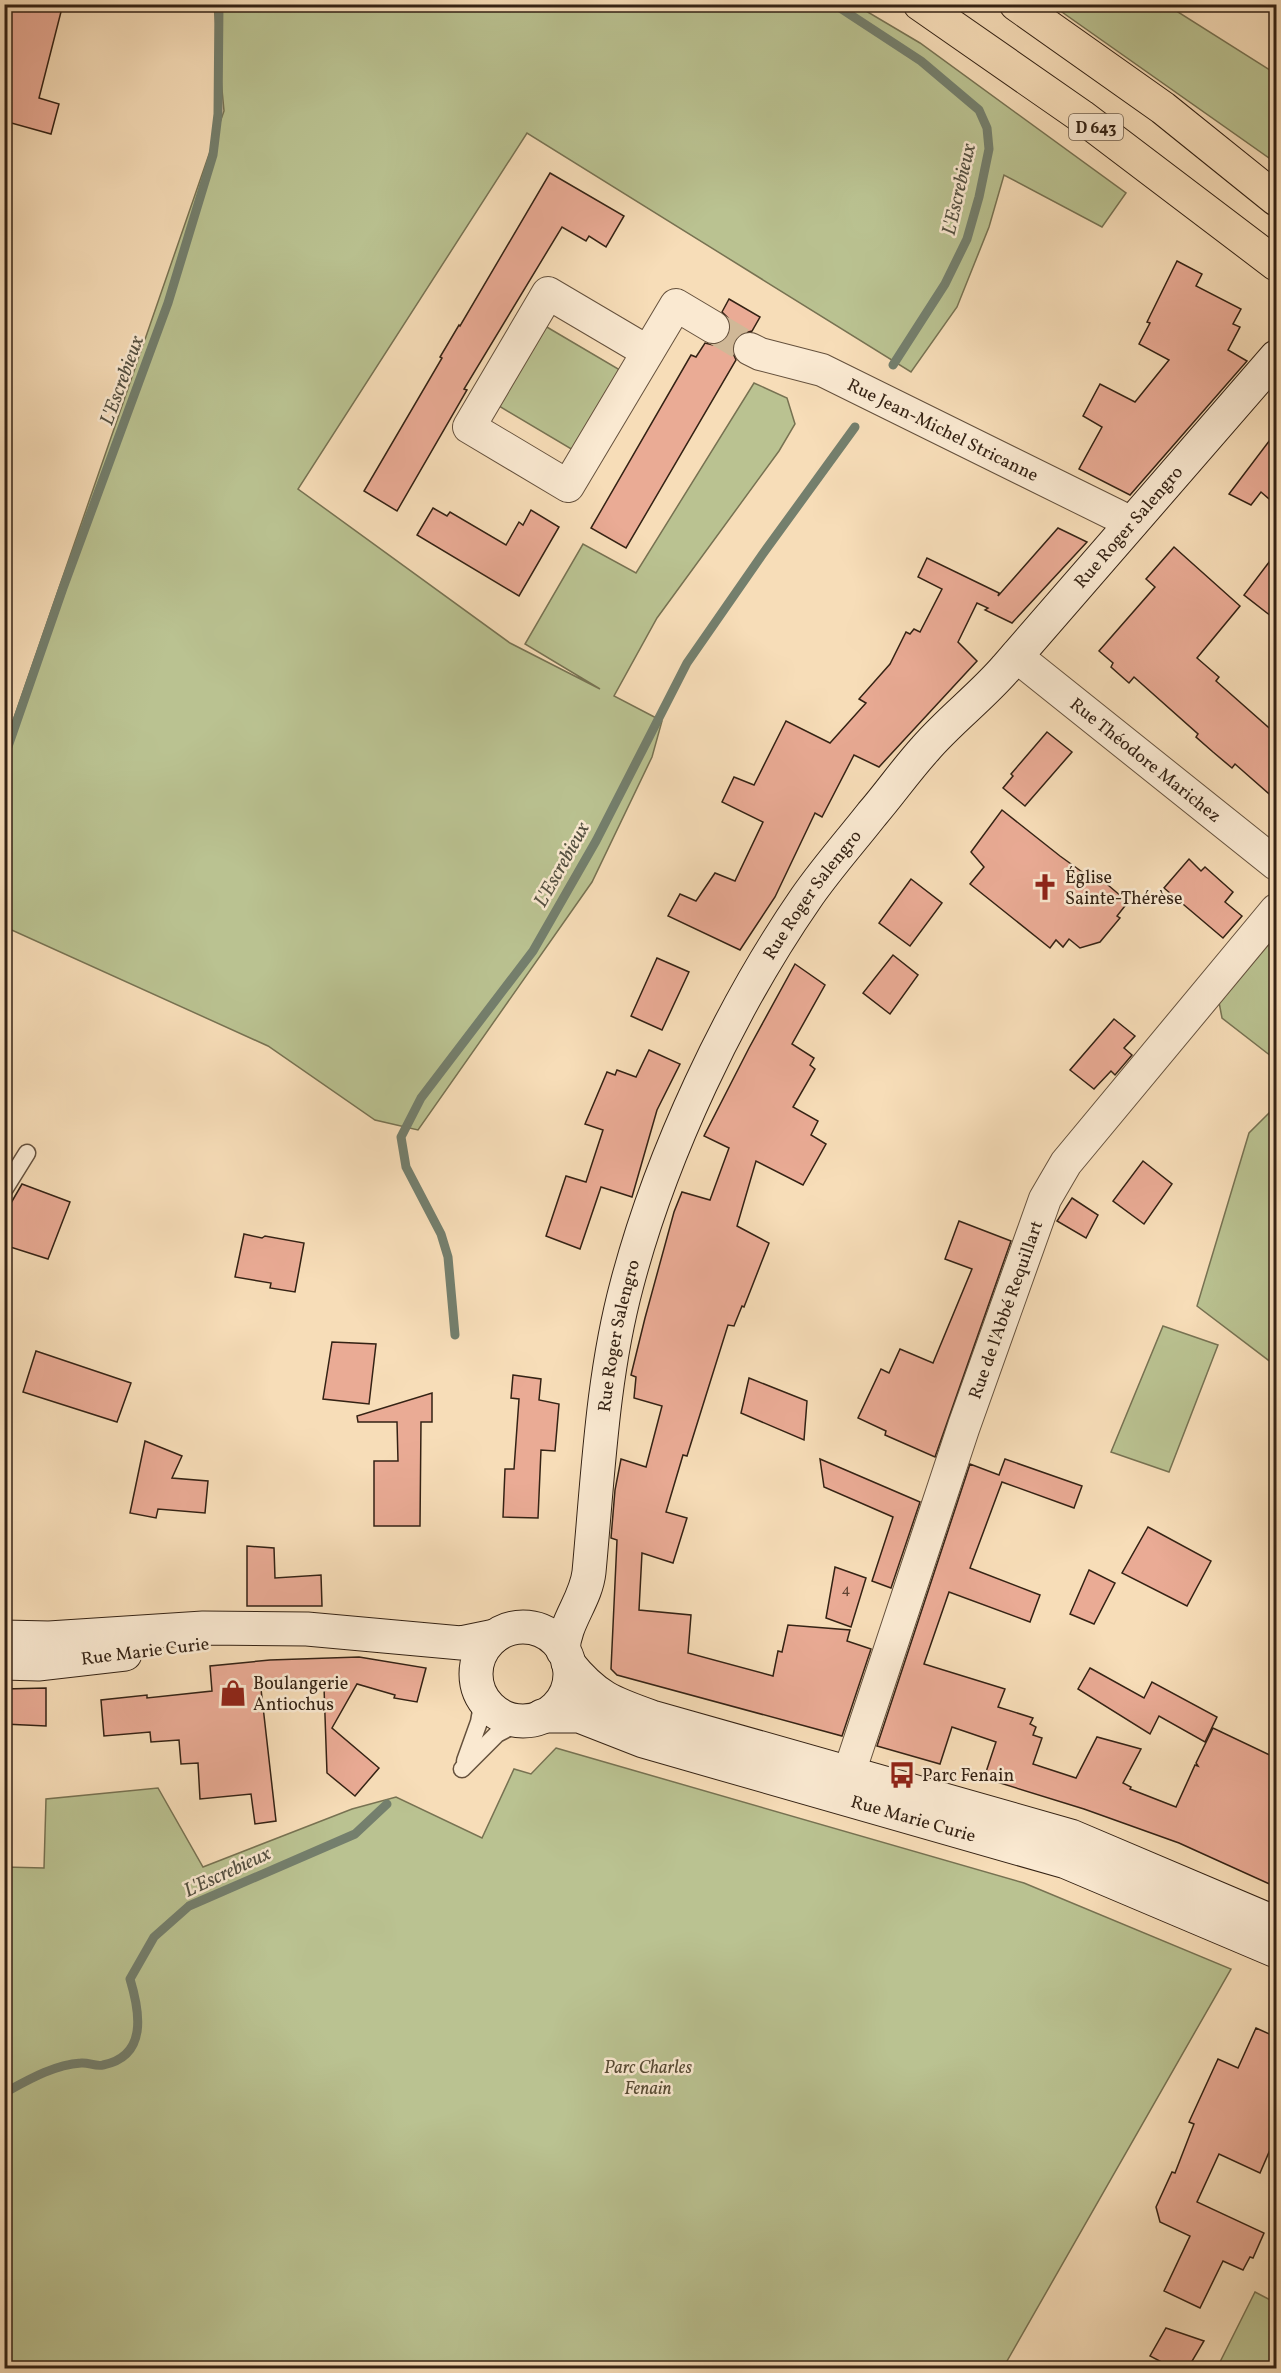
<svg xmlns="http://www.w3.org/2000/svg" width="1281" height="2373" font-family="Vollkorn,serif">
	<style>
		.green { fill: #bac291; stroke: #777252; stroke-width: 1.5 }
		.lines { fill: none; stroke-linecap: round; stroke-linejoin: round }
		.stream { stroke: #747f6d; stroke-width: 9 }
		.building { fill: #eaab95; stroke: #342214; stroke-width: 1.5 }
		.street-tunnel { stroke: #d0b897; stroke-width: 32; stroke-dasharray: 32 16; stroke-linecap: butt }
		.lane-casing { stroke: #65513d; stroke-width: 19 }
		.street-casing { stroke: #65513d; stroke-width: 34 }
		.secondary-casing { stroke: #342214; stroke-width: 35 }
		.highway-casing { stroke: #342214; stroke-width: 35 }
		.lane { stroke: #fae9d1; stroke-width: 16 }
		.street { stroke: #fae9d1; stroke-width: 32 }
		.secondary { stroke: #fae9d1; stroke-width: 33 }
		.highway { stroke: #f7ddb8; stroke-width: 33 }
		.labels { text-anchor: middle; stroke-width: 5; stroke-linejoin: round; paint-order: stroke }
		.number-label { font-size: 15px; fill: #624434 }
		.shield { fill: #fae9d1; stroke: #6f5e4d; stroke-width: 1.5 }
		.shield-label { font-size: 16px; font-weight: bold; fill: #342214 }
		.street-label { font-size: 18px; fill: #342214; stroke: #fae9d1 }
		.poi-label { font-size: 18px; fill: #342214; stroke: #fae9d1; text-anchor: start }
		.park-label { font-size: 18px; font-style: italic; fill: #564a33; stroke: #fae9d1 }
		.water-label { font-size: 20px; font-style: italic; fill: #545041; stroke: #fae9d1 }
	</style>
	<rect width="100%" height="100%" fill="#f7ddb8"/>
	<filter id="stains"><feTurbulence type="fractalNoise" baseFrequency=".00333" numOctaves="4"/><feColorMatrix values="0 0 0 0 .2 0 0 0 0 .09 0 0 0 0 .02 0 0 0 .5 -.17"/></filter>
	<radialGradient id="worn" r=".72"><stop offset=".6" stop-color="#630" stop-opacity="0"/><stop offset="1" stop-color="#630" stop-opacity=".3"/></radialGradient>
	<g class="green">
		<path d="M214,5H856L920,43L1126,193L1102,227L1004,175L989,227L957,307L911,372L527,133L298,489L510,643L600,689L525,644L583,544L636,573L754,383L787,398L795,424L779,451L657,618L614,696L662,721L652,757L592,882L418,1130L375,1120L268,1046L5,927V744L224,111Z"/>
		<path d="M1052,5H1167L1276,74V163Z"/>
		<path d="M540,323L625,373L578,453L494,403Z"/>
		<path d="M1276,934V1060L1222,1018L1218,997Z"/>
		<path d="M1276,1106V1366L1197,1306L1249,1133Z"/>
		<path d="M1163,1326L1218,1345L1169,1472L1111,1452Z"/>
		<path d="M556,1748L1024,1883L1231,1969L1003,2368H5V1867L44,1868L46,1799L158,1788L203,1867L352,1809L396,1797L482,1838L514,1769L531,1774Z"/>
		<path d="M1255,2292L1276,2303V2368H1217Z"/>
	</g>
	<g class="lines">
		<g class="stream">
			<path d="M834,4L921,61L979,110L987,128L989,149L979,197L967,239L945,284L893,365"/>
			<path d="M4,758L63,588L168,303L213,155L218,114L219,4"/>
			<path d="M455,1335L448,1257L441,1234L406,1167L401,1137L421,1098L533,951L596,841L687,663L762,555L855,427"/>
			<path d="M4,2093C28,2080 53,2065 81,2063C88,2062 96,2067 103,2065C148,2056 140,2012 130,1979L154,1937L189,1906L355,1834L387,1804"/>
		</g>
	</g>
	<g class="building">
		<path d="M4,4H63L39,98L59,104L51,134L4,121Z"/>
		<path d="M550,173L624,216L606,247L589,236L586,241L562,227L464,389L467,390L397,511L364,491L442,358L440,357L459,325L460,326Z"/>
		<path d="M1177,261L1202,274L1196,286L1241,309L1233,324L1240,327L1228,350L1247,361L1130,495L1079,469L1102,427L1083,416L1100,384L1135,402L1169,360L1139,344L1150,323L1147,322Z"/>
		<path d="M729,299L760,317L752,331L741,334L734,340L732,351L736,360L626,548L591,528L691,355L696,357L705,343L713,345L721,343L728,337L731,327L728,318L722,312Z"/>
		<path d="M1276,432V505L1261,492L1251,505L1229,494Z"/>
		<path d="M433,508L447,516L450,512L506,545L519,522L523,525L531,510L559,527L519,596L417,535Z"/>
		<path d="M1058,528L1087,542L1012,623L985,610L988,608L977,603L958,642L977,661L879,767L854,755L822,817L815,813L775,897L740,950L668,916L680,894L696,901L715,873L735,881L763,822L722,802L734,777L754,785L786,721L830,743L866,703L859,699L890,664L906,632L910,634L914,629L920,632L942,589L918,577L927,558L999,593L998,596Z"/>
		<path d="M1174,547L1240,606L1197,658L1219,677L1216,681L1276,734V800L1235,764L1232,768L1213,752L1196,737L1198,734L1134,677L1129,683L1111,667L1113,663L1099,651L1155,587L1146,579Z"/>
		<path d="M1276,553V620L1244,595Z"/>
		<path d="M1047,732L1072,752L1025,806L1003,788L1013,776L1011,774Z"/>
		<path d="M1002,810L1060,856L1085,874L1089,869L1128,902L1117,916L1120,918L1100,942L1080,948L1069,939L1063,947L1056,940L1050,948L970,884L984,867L971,852Z"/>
		<path d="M1189,859L1201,871L1205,867L1233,892L1225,902L1242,916L1223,938L1164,888Z"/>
		<path d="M911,879L942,903L910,946L879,923Z"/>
		<path d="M893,955L918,975L890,1014L863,993Z"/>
		<path d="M657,958L689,972L662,1030L631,1016Z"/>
		<path d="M795,964L825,985L792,1044L814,1058L810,1065L815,1069L793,1107L818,1121L811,1135L826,1144L803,1185L756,1161L737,1226L769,1243L744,1307L742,1306L734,1326L728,1325L687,1456L683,1455L666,1512L687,1518L673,1563L642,1553L639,1610L691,1615L688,1653L773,1676L778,1651L782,1652L788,1625L850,1630L847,1641L871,1649L842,1736L617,1675L611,1669L617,1540L611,1538L615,1490L621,1459L646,1467L662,1406L634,1398L636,1377L631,1375L645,1318L674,1212L682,1192L710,1200L729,1148L704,1136L749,1048Z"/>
		<path d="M1114,1019L1135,1036L1124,1048L1132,1055L1115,1075L1111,1071L1094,1089L1070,1070Z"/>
		<path d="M649,1050L680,1064L657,1110L632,1197L601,1187L580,1249L546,1236L566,1176L586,1182L603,1130L585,1124L607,1072L615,1075L617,1070L636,1077Z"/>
		<path d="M1143,1161L1172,1184L1144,1224L1113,1201Z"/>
		<path d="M22,1184L70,1202L48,1259L4,1245V1215Z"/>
		<path d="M1072,1198L1098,1215L1086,1238L1057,1221Z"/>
		<path d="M959,1221L1011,1241L935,1457L885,1435L886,1431L858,1418L881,1369L889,1373L900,1349L933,1363L972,1269L945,1259Z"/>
		<path d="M244,1234L262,1238L265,1236L304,1243L295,1292L270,1288L271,1283L235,1277Z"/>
		<path d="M332,1342L376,1344L369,1404L323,1399Z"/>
		<path d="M36,1351L131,1383L117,1422L23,1392Z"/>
		<path d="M513,1375L541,1379L539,1400L559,1404L555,1451L541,1450L538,1518L503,1517L505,1469H514L519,1399L511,1398Z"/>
		<path d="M749,1378L807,1401L804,1440L741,1413Z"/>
		<path d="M432,1393V1422H421L420,1526H374V1461H398L397,1422H358L357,1416Z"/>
		<path d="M145,1441L182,1456L172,1478L208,1481L205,1513L158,1509L156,1518L130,1513Z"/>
		<path d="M820,1459L920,1502L891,1588L872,1581L893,1517L824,1487Z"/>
		<path d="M1005,1459L1082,1486L1074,1508L1002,1482L970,1568L1040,1595L1030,1622L949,1592L924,1664L1005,1689L998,1707L1033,1718L1030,1724L1036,1727L1033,1735L1042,1738L1033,1764L1076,1778L1097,1737L1141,1749L1123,1783L1131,1787L1130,1789L1176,1807L1195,1765L1198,1766L1196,1763L1213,1728L1276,1758V1887L1179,1843L1084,1809L984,1778L996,1742L952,1727L940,1764L877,1746L970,1464L999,1475Z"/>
		<path d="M1148,1527L1211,1561L1187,1606L1122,1573Z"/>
		<path d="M247,1546L274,1548L275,1578L321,1575L322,1606H247Z"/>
		<path d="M835,1567L866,1578L851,1627L826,1618Z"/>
		<path d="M1089,1570L1115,1583L1094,1624L1070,1614Z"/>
		<path d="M359,1657L426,1668L417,1702L394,1698L395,1695L357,1684L332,1728L379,1768L355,1796L327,1773L324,1687L261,1689L276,1821L255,1824L251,1794L200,1799L198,1763L181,1764L179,1740L151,1742L150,1732L104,1736L101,1700L147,1695V1698L212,1691L210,1666L270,1660Z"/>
		<path d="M1090,1668L1144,1698L1152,1682L1217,1717L1205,1742L1159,1716L1150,1734L1078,1689Z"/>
		<path d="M46,1688V1726L4,1724V1689Z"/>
		<path d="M1256,2028L1276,2037V2136L1260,2173L1219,2154L1197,2202L1264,2233L1253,2258L1250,2257L1243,2270L1223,2261L1200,2308L1164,2291L1190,2236L1160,2222L1156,2207L1172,2172L1175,2173L1194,2124L1189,2122L1218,2059L1238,2068Z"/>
		<path d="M1166,2328L1204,2341L1188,2368H1173L1150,2356Z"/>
	</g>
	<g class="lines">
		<path class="street-tunnel" d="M713,327L750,349"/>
		<defs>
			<g id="lane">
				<path d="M4,1190L27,1153"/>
				<path d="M465,1761L479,1722L483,1699"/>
				<path d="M462,1769L497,1734L522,1721"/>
			</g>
			<g id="street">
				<path id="s1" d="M750,349L760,354L822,370L1132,523"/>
				<path d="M648,352L548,293L469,427L568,486L676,305L713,327"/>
				<path id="s2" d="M1016,656L1276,864"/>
				<path id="s3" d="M849,1773L964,1426L1045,1199L1066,1163L1276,910"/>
			</g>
			<g id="secondary">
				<circle cx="523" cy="1674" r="47"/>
				<path d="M4,1637L49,1638L203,1628L307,1629L461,1643L495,1636"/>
				<path id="s4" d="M563,1651C564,1622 586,1600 589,1572C598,1476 602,1377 627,1284C661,1155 730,1008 806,898C826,869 850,842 872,814C890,793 906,770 925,749C950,720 981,697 1006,668C1096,564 1186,460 1276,357"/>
				<path d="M4,1663L38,1664L125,1654"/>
				<path d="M568,1663C595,1697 612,1703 652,1717L1071,1836L1276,1923"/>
				<path id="s5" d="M542,1716H579L643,1741L1066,1862L1276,1951"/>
			</g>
			<g id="highway">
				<path d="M920,4L1081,116L1276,264"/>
				<path d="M1016,4L1163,108L1276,199"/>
			</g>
		</defs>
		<use href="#lane" class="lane-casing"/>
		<use href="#street" class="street-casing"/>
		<use href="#secondary" class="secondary-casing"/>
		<use href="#highway" class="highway-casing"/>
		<use href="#lane" class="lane"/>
		<use href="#street" class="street"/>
		<use href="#secondary" class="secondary"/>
		<use href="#highway" class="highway"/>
	</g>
	<defs>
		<symbol id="church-bare" viewBox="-9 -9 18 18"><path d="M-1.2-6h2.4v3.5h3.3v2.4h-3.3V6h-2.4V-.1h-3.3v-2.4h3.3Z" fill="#8f2418" stroke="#fae9d1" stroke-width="2.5" paint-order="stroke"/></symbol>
		<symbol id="shop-bare" viewBox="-9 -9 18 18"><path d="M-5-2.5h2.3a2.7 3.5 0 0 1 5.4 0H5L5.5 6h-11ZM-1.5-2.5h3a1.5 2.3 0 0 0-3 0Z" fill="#8f2418" stroke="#fae9d1" stroke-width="2.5" paint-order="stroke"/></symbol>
		<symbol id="bus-bare" viewBox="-9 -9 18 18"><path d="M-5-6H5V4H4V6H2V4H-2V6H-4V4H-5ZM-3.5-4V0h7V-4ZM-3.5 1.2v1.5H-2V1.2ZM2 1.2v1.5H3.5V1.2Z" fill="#8f2418" stroke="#fae9d1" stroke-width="2.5" paint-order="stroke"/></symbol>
	</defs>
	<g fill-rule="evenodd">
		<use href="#church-bare" x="1026" y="868" width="38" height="38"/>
		<use href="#shop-bare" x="214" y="1674" width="38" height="38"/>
		<use href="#bus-bare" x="883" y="1756" width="38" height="38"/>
	</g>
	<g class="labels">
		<g class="number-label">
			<text x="846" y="1594">4</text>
		</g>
		<rect class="shield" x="1069" y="114" width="54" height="26" rx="4.5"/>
		<g class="shield-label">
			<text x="1096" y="133">D 643</text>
		</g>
		<g class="street-label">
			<text dy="6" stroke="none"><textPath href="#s1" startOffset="210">Rue Jean-Michel Stricanne</textPath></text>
			<text dy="6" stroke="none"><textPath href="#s4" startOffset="1294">Rue Roger Salengro</textPath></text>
			<text dy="6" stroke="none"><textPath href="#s2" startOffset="166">Rue Théodore Marichez</textPath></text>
			<text dy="6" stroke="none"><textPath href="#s4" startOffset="808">Rue Roger Salengro</textPath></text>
			<text dy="6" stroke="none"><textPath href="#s3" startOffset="489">Rue de l'Abbé Requillart</textPath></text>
			<text dy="6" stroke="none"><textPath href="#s4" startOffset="322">Rue Roger Salengro</textPath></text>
			<text transform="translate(145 1651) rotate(-7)" y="6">Rue Marie Curie</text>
			<text dy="6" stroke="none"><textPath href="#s5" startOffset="387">Rue Marie Curie</textPath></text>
		</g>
		<g class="poi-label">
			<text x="1065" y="883">Église<tspan x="1065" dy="21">Sainte-Thérèse</tspan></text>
			<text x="253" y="1689">Boulangerie<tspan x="253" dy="21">Antiochus</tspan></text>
			<text x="922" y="1781">Parc Fenain</text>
		</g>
		<g class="park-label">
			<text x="648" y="2073">Parc Charles<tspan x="648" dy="21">Fenain</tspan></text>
		</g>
		<g class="water-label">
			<text transform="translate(958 189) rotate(-77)" y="7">L'Escrebieux</text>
			<text transform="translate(121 380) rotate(-70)" y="7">L'Escrebieux</text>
			<text transform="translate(561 864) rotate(-61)" y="7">L'Escrebieux</text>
			<text transform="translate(227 1871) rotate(-25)" y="7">L'Escrebieux</text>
		</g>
	</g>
	<rect width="1281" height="2373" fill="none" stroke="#f7ddb8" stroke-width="24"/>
	<rect x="6" y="6" width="1269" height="2361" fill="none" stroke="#342214" stroke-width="3"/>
	<rect x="12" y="12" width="1257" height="2349" fill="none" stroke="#342214" stroke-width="1.5"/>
	<rect width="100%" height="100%" filter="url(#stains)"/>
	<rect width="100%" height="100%" fill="url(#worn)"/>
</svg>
